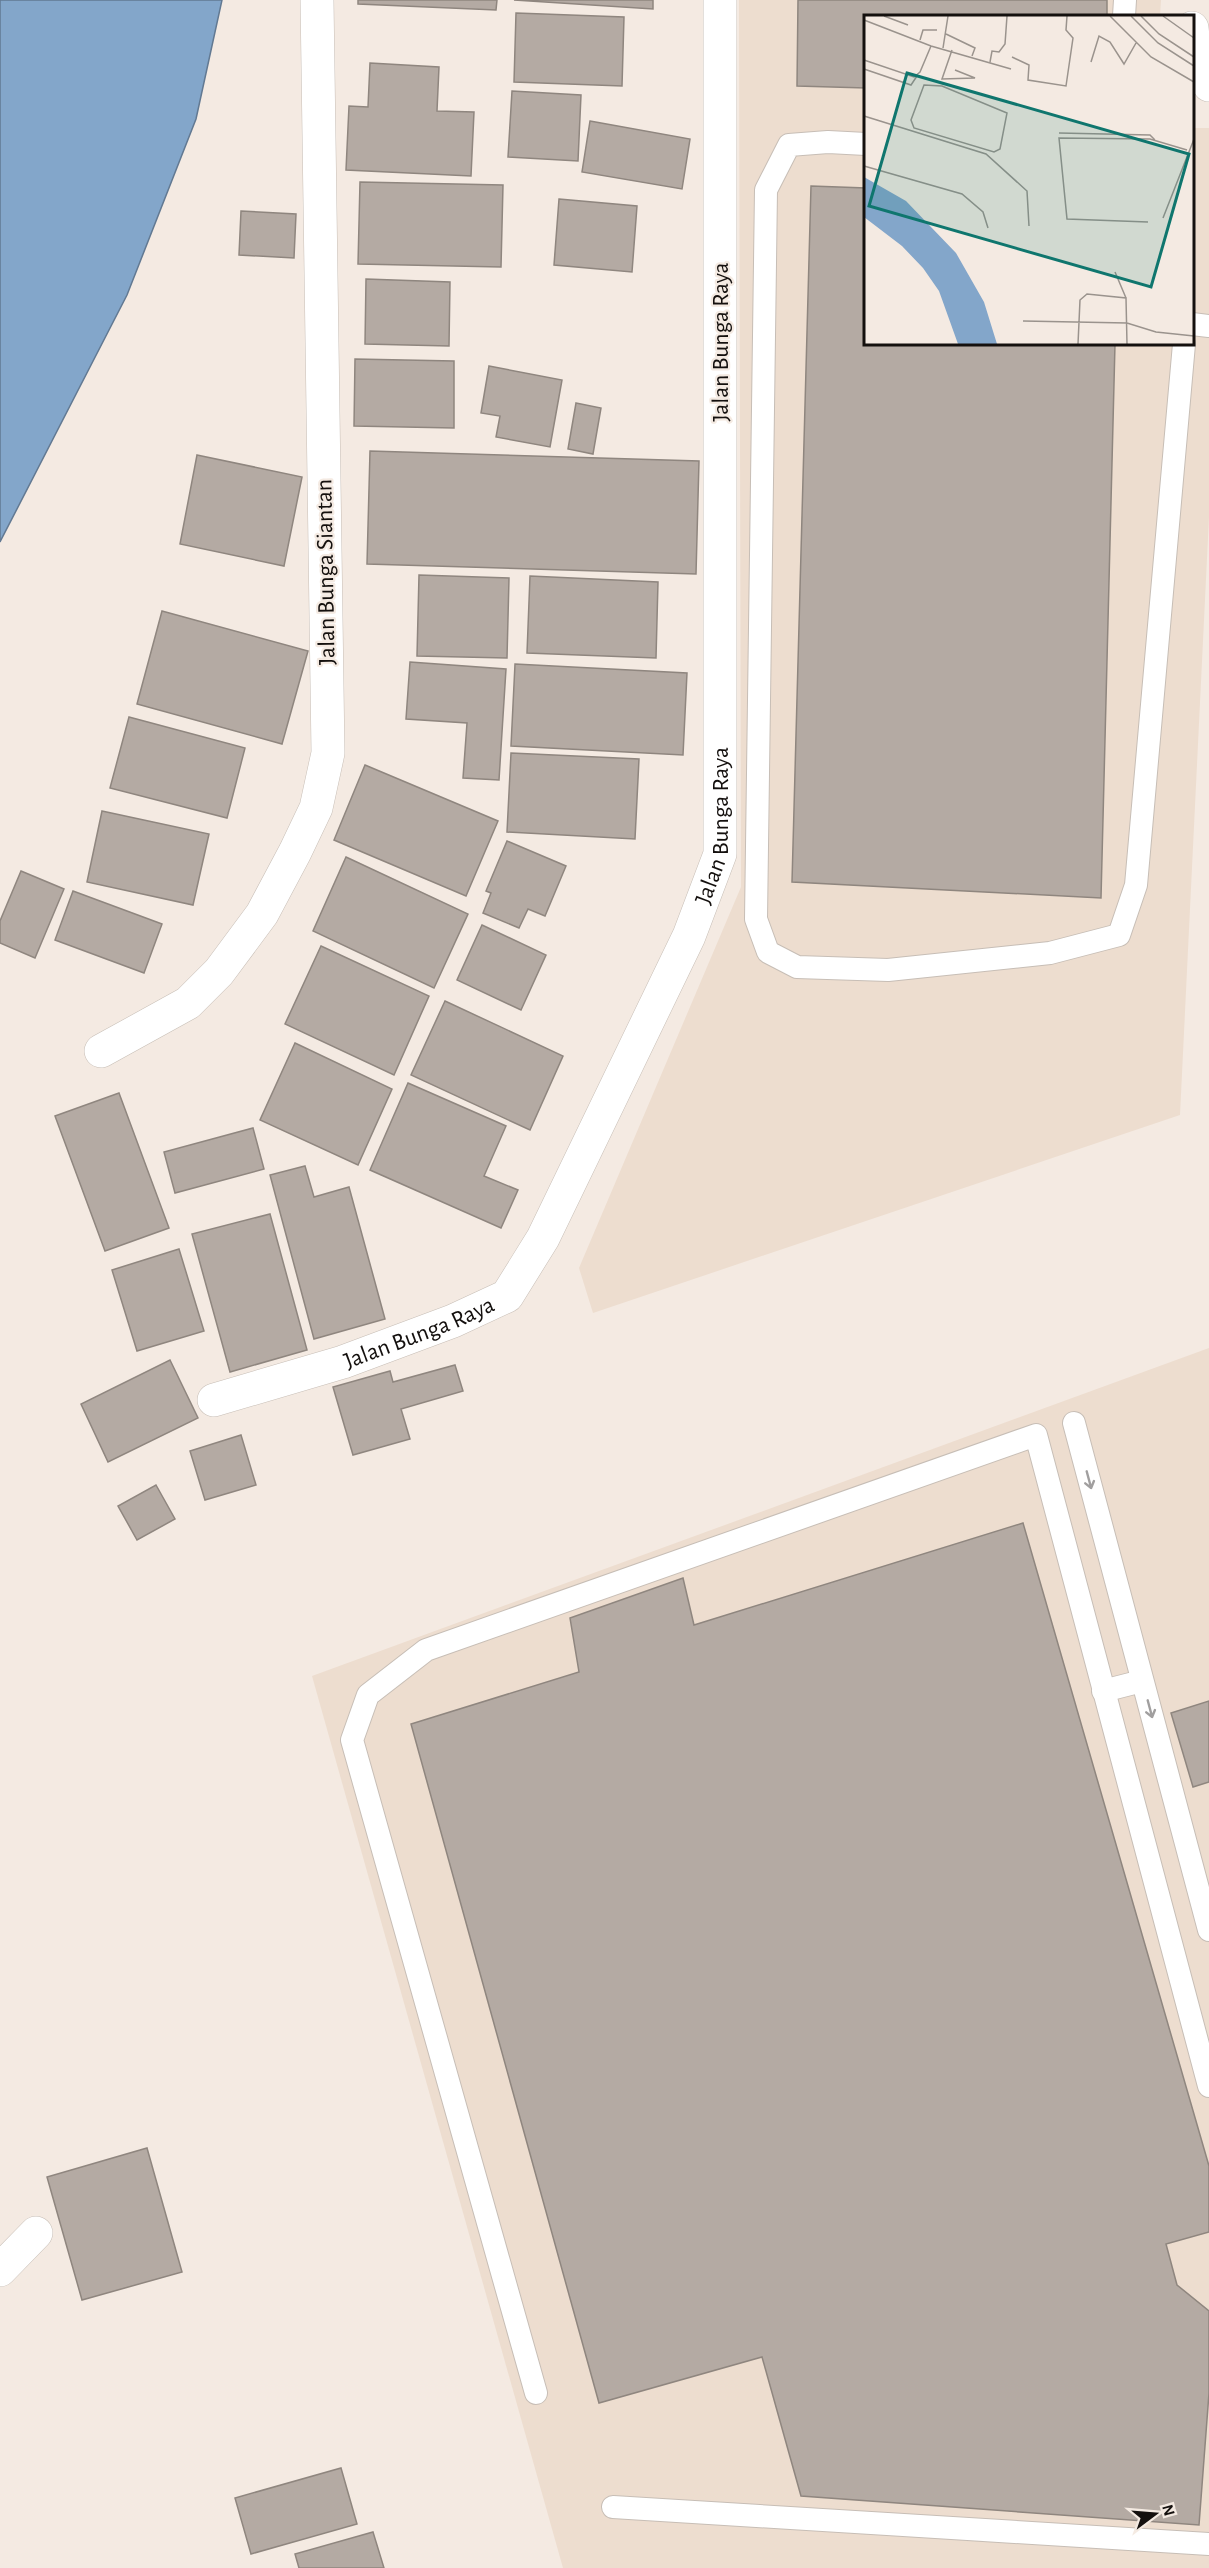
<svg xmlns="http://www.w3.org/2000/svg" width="1209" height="2568" font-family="'Alegreya Sans',sans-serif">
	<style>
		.built { fill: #edddcf }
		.water { fill: #83a6ca; stroke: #627992; stroke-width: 1.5 }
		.building { fill: #b4aaa3; stroke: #8f867f; stroke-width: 1.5 }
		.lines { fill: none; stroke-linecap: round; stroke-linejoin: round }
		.lane-casing { stroke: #c7beb6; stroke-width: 24 }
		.street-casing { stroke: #c7beb6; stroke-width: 34 }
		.lane { stroke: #fff; stroke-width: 22 }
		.street { stroke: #fff; stroke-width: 33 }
		.oneway { stroke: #a19f9f }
		.labels { text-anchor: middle; stroke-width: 4.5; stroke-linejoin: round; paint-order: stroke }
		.street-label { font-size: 24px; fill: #14100e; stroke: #f4eae2 }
		.inset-road { fill: none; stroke: #9a938d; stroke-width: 1.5 }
		.view { fill: #0f766e; fill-opacity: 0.15; stroke: #0f766e; stroke-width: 3 }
		.inset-edge { fill: none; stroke: #14100e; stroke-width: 3 }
	</style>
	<rect width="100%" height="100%" fill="#f4eae2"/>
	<g class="built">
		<path d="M739,0H1161L1160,16H866V344H1192L1193,128H1209V517L1180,1115L593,1313L579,1268L741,887Z"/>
		<path d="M1209,1348V2568H563L312,1676Z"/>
	</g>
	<path class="water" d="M0,0H222L196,119L127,295L0,542Z"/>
	<g class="building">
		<path d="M358,0H497L496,10L358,4Z"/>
		<path d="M514,0H653V9Z"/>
		<path d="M798,0H1107V16H866V88L797,86Z"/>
		<path d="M516,13L624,17L622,86L514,82Z"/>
		<path d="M370,63L439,67L437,111L474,112L471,176L346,170L349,106L368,107Z"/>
		<path d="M512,91L581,95L578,161L508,157Z"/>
		<path d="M590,121L690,139L682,189L582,172Z"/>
		<path d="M360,182L503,185L501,267L358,264Z"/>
		<path d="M811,186L866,188V344H1115L1101,898L792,882Z"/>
		<path d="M559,199L637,206L632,272L554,265Z"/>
		<path d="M241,211L296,214L294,258L239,255Z"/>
		<path d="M366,279L450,282L449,346L365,344Z"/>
		<path d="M355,359L454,361V428L354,426Z"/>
		<path d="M489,366L562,380L550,447L496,437L500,416L481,413Z"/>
		<path d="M576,403L601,408L593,454L568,449Z"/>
		<path d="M370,451L699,461L696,574L367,564Z"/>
		<path d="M197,455L302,477L284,566L180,544Z"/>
		<path d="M419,575L509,578L507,658L417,656Z"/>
		<path d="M530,576L658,582L656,658L527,653Z"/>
		<path d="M162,611L308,651L282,744L137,704Z"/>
		<path d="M410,662L506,669L499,780L463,778L467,723L406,719Z"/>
		<path d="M515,664L687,673L683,755L511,746Z"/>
		<path d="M129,717L245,748L227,818L110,788Z"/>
		<path d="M511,753L639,759L635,839L507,832Z"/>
		<path d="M365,765L498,821L466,896L334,840Z"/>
		<path d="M102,811L209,834L193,905L87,882Z"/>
		<path d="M507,841L566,866L545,916L528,909L519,928L483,913L491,893L486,891Z"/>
		<path d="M346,857L468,914L434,988L313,931Z"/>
		<path d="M21,871L64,889L35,958L0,943V921Z"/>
		<path d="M73,891L162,924L144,973L55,940Z"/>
		<path d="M482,925L546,955L521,1010L457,980Z"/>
		<path d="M321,946L429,996L394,1075L285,1024Z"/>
		<path d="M445,1001L563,1056L530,1130L411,1075Z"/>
		<path d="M295,1043L392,1089L358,1165L260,1120Z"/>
		<path d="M408,1083L506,1126L484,1176L518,1190L501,1228L370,1170Z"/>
		<path d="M119,1093L169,1228L105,1251L55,1116Z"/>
		<path d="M253,1128L264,1169L175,1193L164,1152Z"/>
		<path d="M305,1166L314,1197L349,1187L385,1319L314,1339L270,1175Z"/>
		<path d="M270,1214L307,1350L230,1372L192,1234Z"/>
		<path d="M179,1249L204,1331L137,1351L112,1270Z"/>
		<path d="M170,1360L198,1418L108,1462L81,1404Z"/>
		<path d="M455,1365L463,1391L401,1409L410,1439L353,1455L333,1387L390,1371L393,1382Z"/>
		<path d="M241,1435L256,1485L205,1500L190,1451Z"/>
		<path d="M156,1485L175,1519L137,1540L118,1506Z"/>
		<path d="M1023,1523L1209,2166V2232L1166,2244L1177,2285L1209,2311V2393L1199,2525L801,2496L762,2357L599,2403L411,1724L579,1672L570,1618L683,1578L694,1625Z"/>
		<path d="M1209,1701V1782L1193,1787L1171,1713Z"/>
		<path d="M147,2148L182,2272L82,2300L47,2177Z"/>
		<path d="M341,2468L357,2524L251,2554L235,2498Z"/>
		<path d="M373,2532L384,2568H299L295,2554Z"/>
	</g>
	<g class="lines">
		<defs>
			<g id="lane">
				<path d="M1124,16L1125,0"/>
				<path d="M866,144L828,142L789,145L766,190L756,919L768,952L797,967L888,970L1050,953L1119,935L1136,885L1184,344"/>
				<path d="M1192,324L1209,326"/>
				<path d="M1074,1423L1209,1930"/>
				<path d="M1103,1691L1142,1681"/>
				<path d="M536,2393L352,1740L368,1695L426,1650L1036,1435L1209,2086"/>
				<path d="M613,2507L1209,2544"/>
			</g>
			<g id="street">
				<path d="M1192,28L1196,62L1209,85"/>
				<path d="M101,1051L188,1003L219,972L262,914L295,852L316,808L328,753L317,0"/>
				<path id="s1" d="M214,1400L343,1362L453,1321L507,1296L543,1238L689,936L720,854V0"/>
				<path d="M0,2270L36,2233"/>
			</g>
		</defs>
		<use href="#lane" class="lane-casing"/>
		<use href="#street" class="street-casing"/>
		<use href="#lane" class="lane"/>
		<use href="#street" class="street"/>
	</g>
	<defs><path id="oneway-shaft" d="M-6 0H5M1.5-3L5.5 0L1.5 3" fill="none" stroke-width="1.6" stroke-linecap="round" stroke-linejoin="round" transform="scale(1.5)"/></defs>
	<g class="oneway">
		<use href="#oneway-shaft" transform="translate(1089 1480) rotate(75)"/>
		<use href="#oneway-shaft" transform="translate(1150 1709) rotate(75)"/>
	</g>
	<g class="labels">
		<g class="street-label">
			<text transform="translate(720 342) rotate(-90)" y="8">Jalan Bunga Raya</text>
			<text transform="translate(325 572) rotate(-91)" y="8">Jalan Bunga Siantan</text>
			<text dy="8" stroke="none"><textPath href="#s1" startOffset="830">Jalan Bunga Raya</textPath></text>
			<text dy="8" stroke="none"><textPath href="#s1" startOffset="216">Jalan Bunga Raya</textPath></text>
		</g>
	</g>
	<g transform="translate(864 15)">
		<rect width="330" height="330" fill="#f4eae2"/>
		<path d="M0,162L42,186L92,238L120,287L133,329H94L75,276L59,253L38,231L0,202Z" fill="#83a6ca"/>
		<path class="inset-road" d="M20,1L44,10M246,1L287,42L330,67M267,1L294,28L330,51M277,1L295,19L330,42M299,1L330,23M0,5L67,31L147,54M82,19L111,33L108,41M56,25L59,15H73M79,33L84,1M88,35L78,64L111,63L91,55M148,42L165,50L164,65L202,71L209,23L202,15L203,1M0,45L50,62L56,57L67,31M126,47L128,36L135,37L141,29L143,1M227,47L235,21L246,27L260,49L272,28M0,54L47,70L53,61M60,70L78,71L143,98L136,134L130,137L50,113L47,105ZM0,101L122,139L163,176L165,211M195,118L286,120L291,125M0,151L98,179L119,197L124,213M299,203L330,124M284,207L203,204L195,123L286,124L323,135M251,257L262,283M159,306L263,308L292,317L330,321M214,329L216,285L223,279L262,283L263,329"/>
		<path class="view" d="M43,58L325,139L287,272L5,191Z"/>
		<rect width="330" height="330" class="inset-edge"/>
	</g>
	<g transform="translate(1155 2514) rotate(74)" stroke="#f4eae2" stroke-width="4.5" paint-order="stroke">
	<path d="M0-4.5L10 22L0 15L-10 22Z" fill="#14100e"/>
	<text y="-9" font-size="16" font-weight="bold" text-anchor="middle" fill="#14100e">N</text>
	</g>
</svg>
